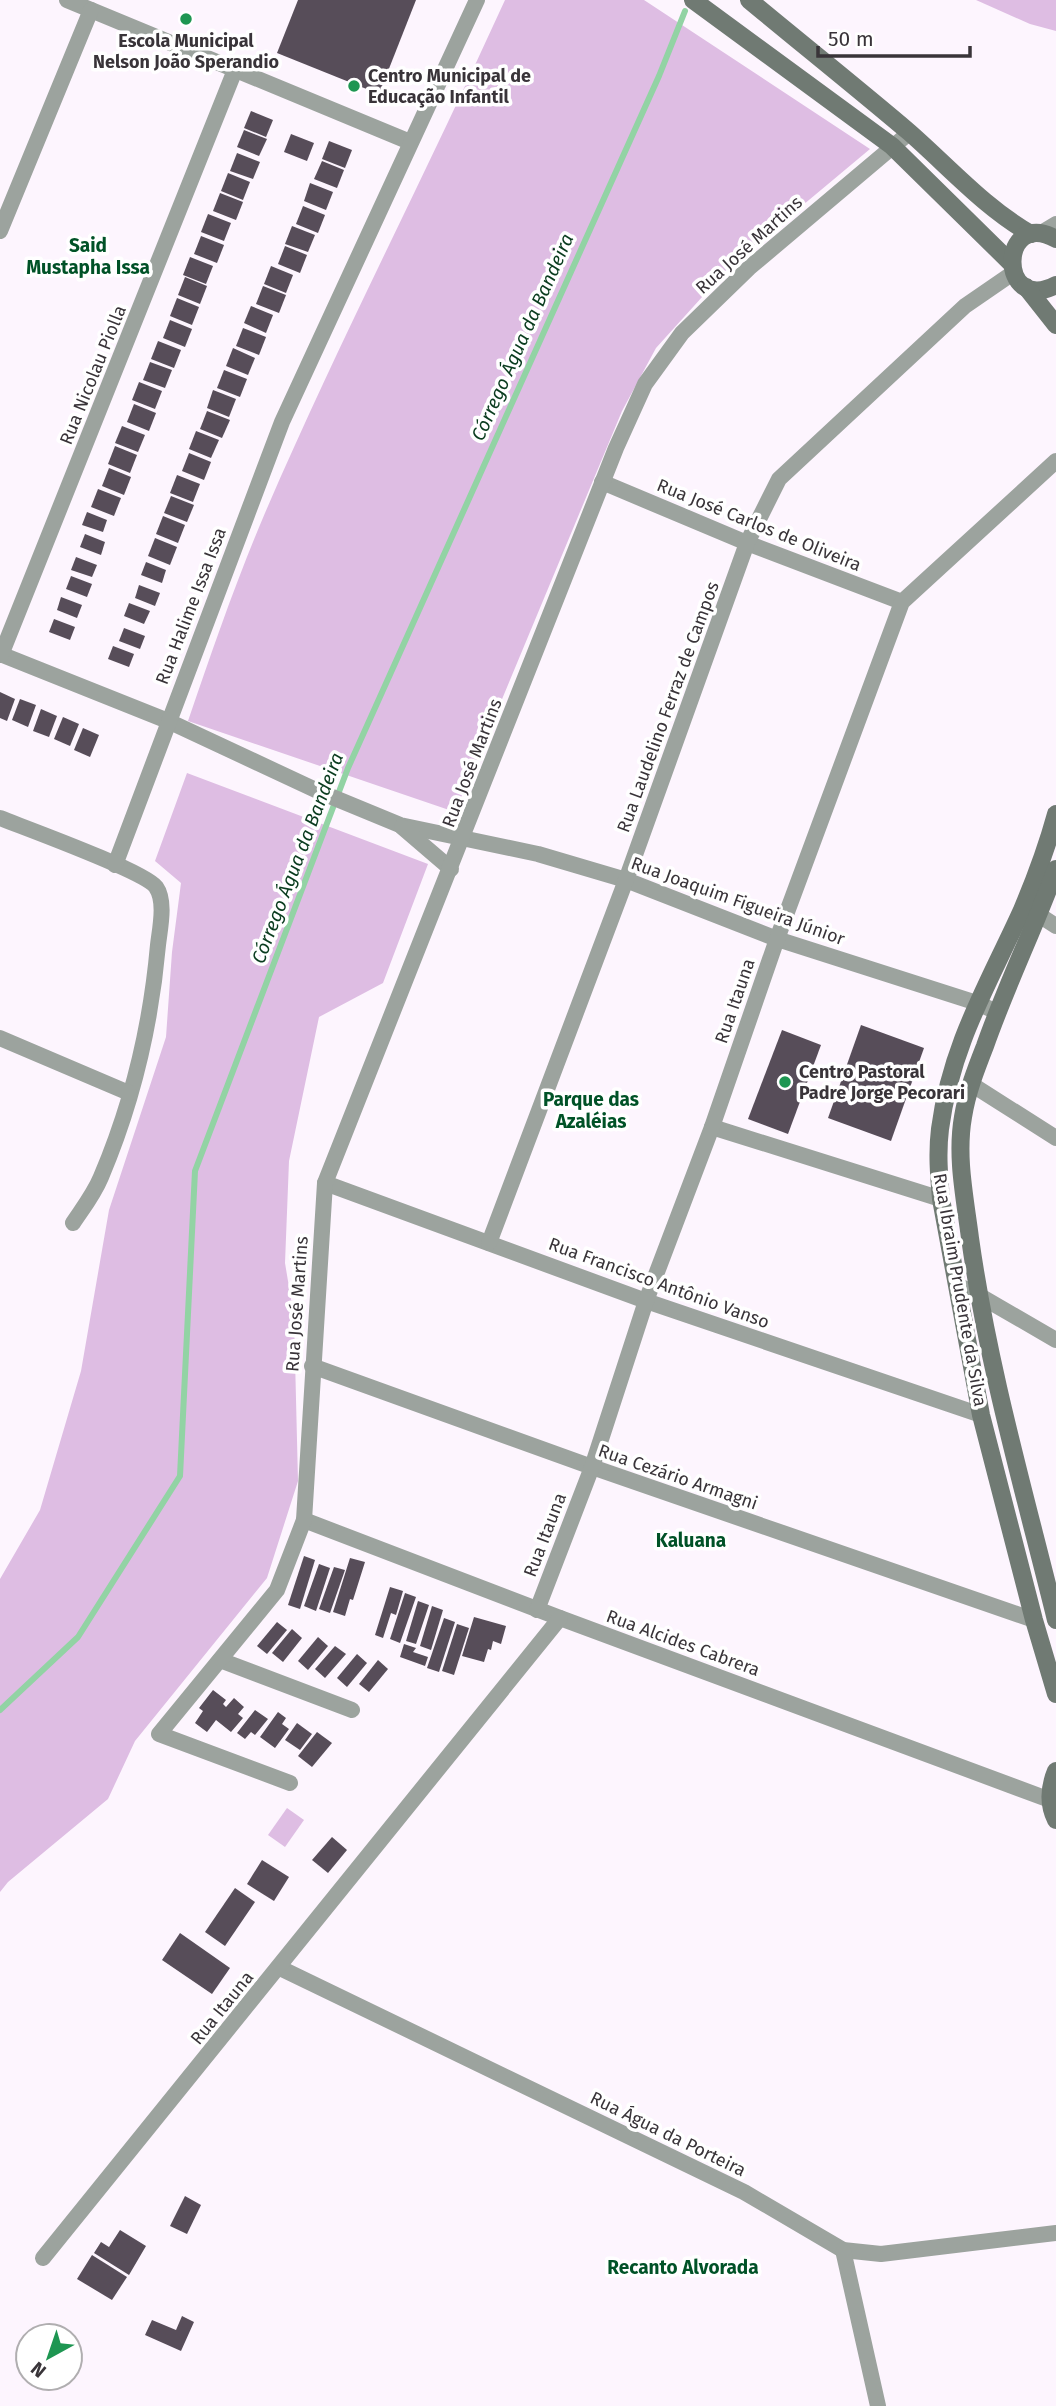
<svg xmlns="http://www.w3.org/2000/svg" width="1056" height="2406" font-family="'Fira Sans',sans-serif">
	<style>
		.green { fill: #debde3 }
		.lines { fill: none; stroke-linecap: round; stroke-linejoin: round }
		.stream { stroke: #92d3a4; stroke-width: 6 }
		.building { fill: #574d59 }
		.street { stroke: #9ca39e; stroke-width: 16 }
		.secondary { stroke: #707a73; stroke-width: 18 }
		.poi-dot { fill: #1e9652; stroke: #fff; stroke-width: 2.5 }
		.labels { text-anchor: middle; stroke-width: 7; stroke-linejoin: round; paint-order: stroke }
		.poi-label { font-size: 18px; font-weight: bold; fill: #393439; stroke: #fff; text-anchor: start }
		.street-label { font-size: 18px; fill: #393439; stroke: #fff }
		.neighbourhood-label { font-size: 19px; font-weight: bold; fill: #005227; stroke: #fff }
		.water-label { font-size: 19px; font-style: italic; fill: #0a3c1f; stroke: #fff }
	</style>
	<rect width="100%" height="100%" fill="#fdf5fe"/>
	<g class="green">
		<path d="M505,0H644L870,149L731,265L656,348L622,411L455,812L188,721C212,651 236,581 265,513C340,339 427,172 505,0Z"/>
		<path d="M976,0H1056V31L1030,24Z"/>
		<path d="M187,773L428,864L383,983L319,1017L289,1161L285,1263L294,1317L298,1481L267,1578L135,1741L108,1799L8,1882L0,1892V1579L40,1510L81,1371L109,1210L166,1037L172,952L181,883L155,861Z"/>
		<path d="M287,1808L304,1820L285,1847L268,1835Z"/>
	</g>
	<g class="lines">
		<path class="stream" d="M0,1710L78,1637L180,1476L195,1171L348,768L659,76L685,11"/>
	</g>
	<g class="building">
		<path d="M298,0H416L379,94L277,53Z"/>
		<path d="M251,111L273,120L266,137L244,128Z"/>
		<path d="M244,130L267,139L259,156L237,147Z"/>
		<path d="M291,134L314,143L307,161L284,152Z"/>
		<path d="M329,141L352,150L345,168L322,159Z"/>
		<path d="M237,153L260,162L253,179L230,171Z"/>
		<path d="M322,161L344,170L337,188L314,179Z"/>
		<path d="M228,173L250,182L243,200L221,191Z"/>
		<path d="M310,183L333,192L326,210L304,201Z"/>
		<path d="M220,193L243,202L236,220L213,211Z"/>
		<path d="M303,206L325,215L318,233L296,224Z"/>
		<path d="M208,214L231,223L224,241L201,232Z"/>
		<path d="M292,226L315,235L308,252L285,244Z"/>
		<path d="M201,236L224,245L217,263L194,254Z"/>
		<path d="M285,246L307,255L300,273L278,264Z"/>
		<path d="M190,257L213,266L206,284L183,275Z"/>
		<path d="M271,266L293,275L286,293L264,284Z"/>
		<path d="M185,277L207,286L200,304L178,295Z"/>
		<path d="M263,286L286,295L279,313L256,304Z"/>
		<path d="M177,298L199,307L192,325L170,316Z"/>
		<path d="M251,306L273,315L266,333L244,323Z"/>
		<path d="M170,320L192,329L185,347L163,338Z"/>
		<path d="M243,328L266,337L259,355L236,346Z"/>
		<path d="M158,341L181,350L174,368L151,359Z"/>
		<path d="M233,348L255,358L248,375L226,366Z"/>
		<path d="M150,362L172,370L165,388L143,380Z"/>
		<path d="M224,370L247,379L240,397L217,388Z"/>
		<path d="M139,382L162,391L155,409L132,400Z"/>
		<path d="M213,390L236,399L229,417L207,408Z"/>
		<path d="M134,404L156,413L149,431L127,422Z"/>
		<path d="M207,411L230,420L222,438L200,429Z"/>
		<path d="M122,426L145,435L138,452L115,443Z"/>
		<path d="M196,431L219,440L211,458L189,449Z"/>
		<path d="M115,446L137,455L130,473L108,464Z"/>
		<path d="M189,453L211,462L204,480L182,471Z"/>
		<path d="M109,468L131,477L124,495L102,486Z"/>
		<path d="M177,475L200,484L193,502L170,493Z"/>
		<path d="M98,489L121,498L114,516L91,507Z"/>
		<path d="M171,496L194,505L187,522L164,513Z"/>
		<path d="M87,512L107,520L103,532L82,525Z"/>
		<path d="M163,516L185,525L178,543L156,534Z"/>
		<path d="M85,534L105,542L101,555L80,547Z"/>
		<path d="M155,538L177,547L170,565L148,556Z"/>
		<path d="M76,557L97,565L92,577L71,570Z"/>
		<path d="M146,562L166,570L162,583L141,575Z"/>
		<path d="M71,576L92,584L87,597L66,589Z"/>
		<path d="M139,585L160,593L155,606L135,598Z"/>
		<path d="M61,597L82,605L77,618L57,610Z"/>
		<path d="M129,603L150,611L144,624L124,616Z"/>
		<path d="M54,619L75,627L70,640L49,632Z"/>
		<path d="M124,628L145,636L140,649L119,641Z"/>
		<path d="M113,646L134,654L129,667L108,659Z"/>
		<path d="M0,692L15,699L7,721L0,718Z"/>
		<path d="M20,699L36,705L28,727L12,720Z"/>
		<path d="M41,709L57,716L49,737L33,731Z"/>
		<path d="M63,717L79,724L70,746L54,739Z"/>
		<path d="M83,728L99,735L90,757L74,750Z"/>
		<path d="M861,1025L924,1048L891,1141L828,1118Z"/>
		<path d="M782,1030L821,1045L788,1134L748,1119Z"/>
		<path d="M304,1556L315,1560L300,1609L288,1605Z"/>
		<path d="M350,1558L365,1562L353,1600L350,1599L345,1616L333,1612Z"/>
		<path d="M319,1564L330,1568L316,1611L304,1606Z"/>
		<path d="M334,1567L345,1570L330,1613L319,1609Z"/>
		<path d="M390,1587L403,1591L396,1615L391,1613L383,1638L375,1635Z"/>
		<path d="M405,1593L416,1597L400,1643L390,1639Z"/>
		<path d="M418,1601L429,1605L416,1644L406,1641Z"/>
		<path d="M432,1606L443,1610L431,1650L420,1646Z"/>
		<path d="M474,1617L506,1626L501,1644L493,1641L491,1650L488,1649L484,1662L462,1656Z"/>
		<path d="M444,1618L455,1622L439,1672L427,1668Z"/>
		<path d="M277,1622L287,1630L267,1654L257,1646Z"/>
		<path d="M457,1624L469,1628L454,1675L442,1671Z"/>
		<path d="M292,1629L302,1638L283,1662L272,1653Z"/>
		<path d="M318,1637L328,1646L308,1670L298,1661Z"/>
		<path d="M404,1644L416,1648L413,1652L428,1657L425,1666L400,1657Z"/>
		<path d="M335,1646L346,1654L325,1678L315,1669Z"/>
		<path d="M357,1654L367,1663L347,1687L337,1678Z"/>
		<path d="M378,1660L388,1669L369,1692L359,1684Z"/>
		<path d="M213,1690L226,1700L223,1704L226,1707L234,1698L244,1707L238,1714L243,1718L231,1732L216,1720L207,1732L195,1723L203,1711L199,1708Z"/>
		<path d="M255,1710L268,1719L255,1735L251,1732L245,1739L237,1733Z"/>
		<path d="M278,1712L286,1718L282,1724L289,1729L275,1748L260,1737Z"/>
		<path d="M297,1723L312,1734L300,1750L285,1740Z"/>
		<path d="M317,1732L332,1743L312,1767L298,1756Z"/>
		<path d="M332,1837L347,1850L328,1873L312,1860Z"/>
		<path d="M262,1860L289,1877L274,1901L247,1884Z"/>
		<path d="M235,1888L255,1902L225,1946L205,1932Z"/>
		<path d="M180,1933L230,1968L212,1994L162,1960Z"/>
		<path d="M185,2196L201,2205L187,2234L170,2226Z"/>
		<path d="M120,2230L146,2246L129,2275L94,2253L101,2242L109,2247Z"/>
		<path d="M92,2255L127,2277L112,2300L77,2279Z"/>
		<path d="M182,2316L194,2322L181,2351L145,2335L152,2320L176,2330Z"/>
	</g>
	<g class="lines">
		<g class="street">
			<path d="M67,0L410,142"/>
			<path d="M0,231L91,10"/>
			<path d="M1041,233L1056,224"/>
			<path d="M602,482L747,543L902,602"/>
			<path d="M0,654L168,721L320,792L400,825L538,854L626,880L777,939L977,1003L997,1012"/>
			<path d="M1,655L235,70"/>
			<path d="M0,818C25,828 144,871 156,887C166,901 160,928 158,945C151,1024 132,1104 101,1177C94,1194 83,1208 73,1223"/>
			<path d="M402,827L451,869"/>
			<path d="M115,865L282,422L477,0"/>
			<path d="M1039,915L1056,926"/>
			<path d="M0,1038L129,1093"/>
			<path d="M971,1084L1056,1138"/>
			<path d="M712,1127L941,1199"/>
			<path d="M325,1183L646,1301L981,1415"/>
			<path d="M489,1243L626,880L747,543L779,479L965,306L1013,273"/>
			<path d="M957,1285L980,1296L1056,1340"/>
			<path d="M312,1366L592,1467L1034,1620"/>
			<path d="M304,1520L560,1618L1050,1800"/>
			<path d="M537,1610L592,1467L646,1301L712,1127L777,939L902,602L1056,461"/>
			<path d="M220,1660L352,1710"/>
			<path d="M290,1783L159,1734L277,1590L304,1520L325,1183L616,448L645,384L682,333L749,268L909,133"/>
			<path d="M280,1968L744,2192L843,2250L881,2254L1056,2233"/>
			<path d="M843,2250L878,2406"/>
			<path d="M43,2258L560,1618"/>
		</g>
		<g class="secondary">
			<path d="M693,0L892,146L1011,263"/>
			<path d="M749,0C802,44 856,87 909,132C949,167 985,208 1031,234"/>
			<path d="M1056,239C999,207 997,315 1056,285"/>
			<path d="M1026,287L1056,325"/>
			<path d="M1056,814C1047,847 1035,879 1022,910C988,985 951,1045 940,1129C937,1153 939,1176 941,1199L981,1415L1034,1620L1056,1694"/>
			<path d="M1056,869C1034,929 1006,986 985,1046C976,1069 967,1092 963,1117C956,1157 965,1198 970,1238C988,1367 1025,1494 1056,1620"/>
			<path d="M1056,1771C1049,1788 1048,1804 1056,1820"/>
		</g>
	</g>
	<g class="poi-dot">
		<circle cx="186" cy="19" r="7"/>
		<circle cx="354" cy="86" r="7"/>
		<circle cx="785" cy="1082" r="7"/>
	</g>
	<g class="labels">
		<g class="poi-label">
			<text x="186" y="47" text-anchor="middle">Escola Municipal<tspan x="186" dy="21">Nelson João Sperandio</tspan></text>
			<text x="368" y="82">Centro Municipal de<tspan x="368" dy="21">Educação Infantil</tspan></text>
			<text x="799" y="1078">Centro Pastoral<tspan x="799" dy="21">Padre Jorge Pecorari</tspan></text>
		</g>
		<g class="street-label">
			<text transform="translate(749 245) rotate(-42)" y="6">Rua José Martins</text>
			<text transform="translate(93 375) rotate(-68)" y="6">Rua Nicolau Piolla</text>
			<text transform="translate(759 525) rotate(22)" y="6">Rua José Carlos de Oliveira</text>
			<text transform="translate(191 606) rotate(-69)" y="6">Rua Halime Issa Issa</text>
			<text transform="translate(668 707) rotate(-70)" y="6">Rua Laudelino Ferraz de Campos</text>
			<text transform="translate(472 763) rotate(-69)" y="6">Rua José Martins</text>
			<text transform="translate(738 901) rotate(20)" y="6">Rua Joaquim Figueira Júnior</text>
			<text transform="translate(735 1001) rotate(-71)" y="6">Rua Itauna</text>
			<text transform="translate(659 1283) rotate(20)" y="6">Rua Francisco Antônio Vanso</text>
			<text transform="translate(960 1290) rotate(80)" y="6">Rua Ibraim Prudente da Silva</text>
			<text transform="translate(297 1304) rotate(-86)" y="6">Rua José Martins</text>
			<text transform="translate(678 1477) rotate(19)" y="6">Rua Cezário Armagni</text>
			<text transform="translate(545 1535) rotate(-69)" y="6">Rua Itauna</text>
			<text transform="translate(683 1643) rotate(20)" y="6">Rua Alcides Cabrera</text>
			<text transform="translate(222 2008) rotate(-51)" y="6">Rua Itauna</text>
			<text transform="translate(668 2134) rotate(26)" y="6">Rua Água da Porteira</text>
		</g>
		<g class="neighbourhood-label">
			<text x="88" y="252">Said<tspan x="88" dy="22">Mustapha Issa</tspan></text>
			<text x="591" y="1106">Parque das<tspan x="591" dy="22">Azaléias</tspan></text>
			<text x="691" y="1547">Kaluana</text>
			<text x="683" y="2274">Recanto Alvorada</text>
		</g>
		<g class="water-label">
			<text transform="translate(522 337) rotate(-66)" y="7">Córrego Água da Bandeira</text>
			<text transform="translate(297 858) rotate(-69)" y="7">Córrego Água da Bandeira</text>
		</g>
	</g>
	<g transform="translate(49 2357) rotate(220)"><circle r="33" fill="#ffffff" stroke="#b0aeb0" stroke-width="2"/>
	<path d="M0-5L12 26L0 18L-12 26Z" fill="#1e9652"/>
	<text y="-10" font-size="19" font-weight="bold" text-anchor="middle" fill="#393439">N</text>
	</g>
	<path d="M818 46v10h152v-10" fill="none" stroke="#393439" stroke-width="3.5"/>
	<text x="828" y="46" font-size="21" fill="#393439" stroke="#ffffff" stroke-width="5" paint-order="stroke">50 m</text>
</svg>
